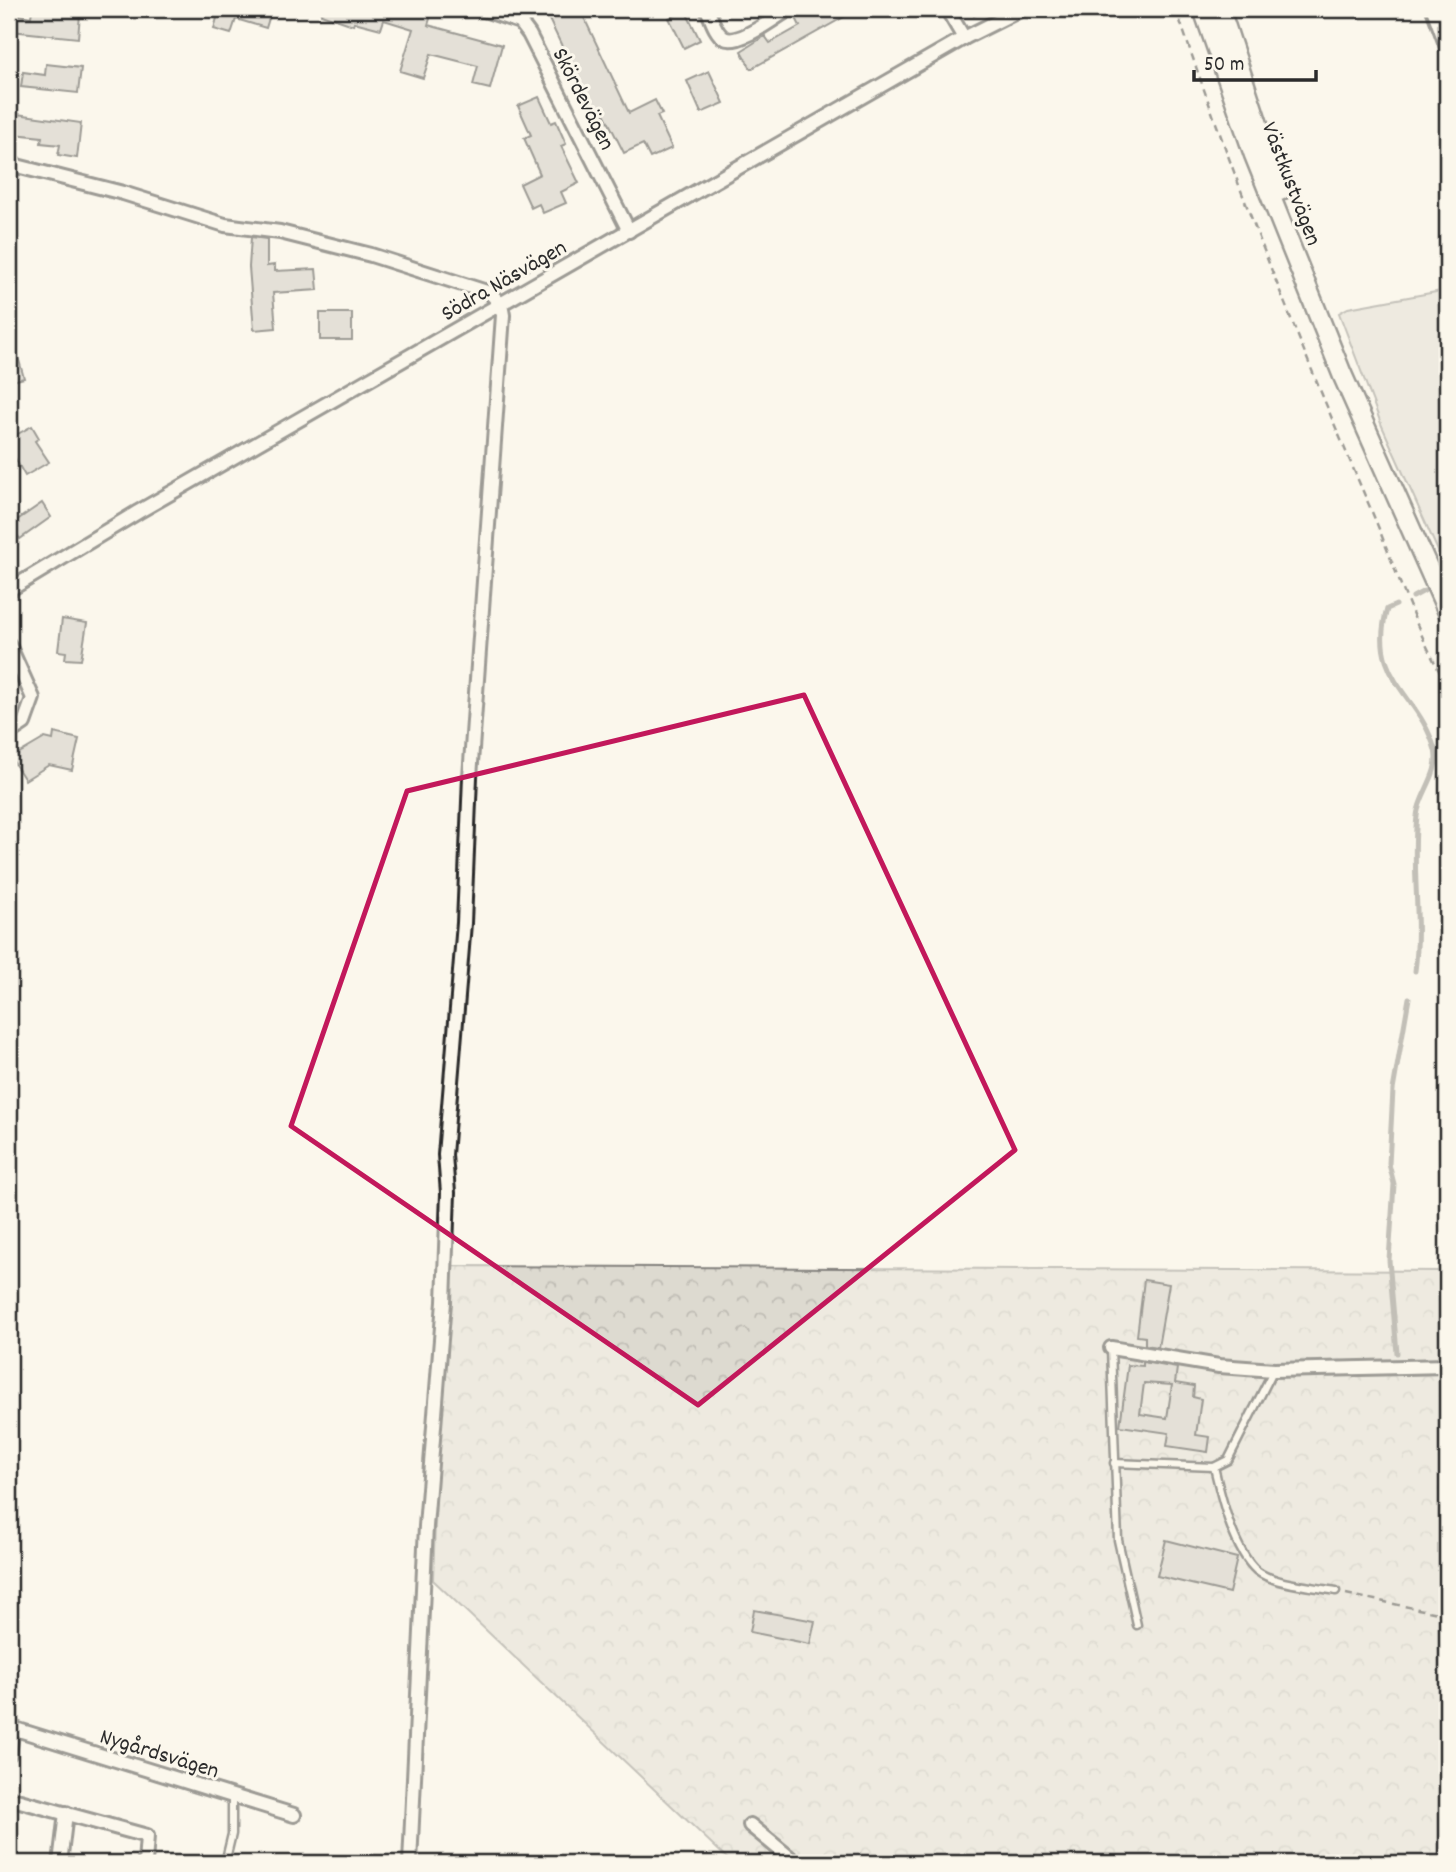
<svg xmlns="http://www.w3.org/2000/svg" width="1456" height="1872" font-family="Dekko,sans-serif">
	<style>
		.grass { fill: #dddad0; stroke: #84827e; stroke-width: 2 }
		.forest { fill: url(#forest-crowns); stroke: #84827e; stroke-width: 2 }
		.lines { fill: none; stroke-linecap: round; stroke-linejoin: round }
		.stream { stroke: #7b7a75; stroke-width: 5 }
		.building { fill: #c7c4bc; stroke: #2b2b2b; stroke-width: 2; fill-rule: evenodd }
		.service-casing { stroke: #2b2b2b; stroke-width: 11 }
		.minor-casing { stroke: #2b2b2b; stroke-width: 18 }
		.secondary-casing { stroke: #2b2b2b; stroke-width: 23 }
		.path { stroke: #2b2b2b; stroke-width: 2.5; stroke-dasharray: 7 5; stroke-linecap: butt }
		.service { stroke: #fbf7ec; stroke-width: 6 }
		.minor { stroke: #fbf7ec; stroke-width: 12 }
		.secondary { stroke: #fbf7ec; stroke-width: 18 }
		.marked { fill: none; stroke: #c2185b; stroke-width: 5; stroke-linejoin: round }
		.labels { text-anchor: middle; stroke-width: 6; stroke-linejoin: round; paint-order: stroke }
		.street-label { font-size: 23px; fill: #2b2b2b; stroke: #fbf7ec }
	</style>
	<defs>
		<pattern id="forest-crowns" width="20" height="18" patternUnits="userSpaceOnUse" patternTransform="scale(1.75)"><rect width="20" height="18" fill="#dddad0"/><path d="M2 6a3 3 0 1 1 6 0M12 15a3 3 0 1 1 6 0" fill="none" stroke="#bebbb3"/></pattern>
	</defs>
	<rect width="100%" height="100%" fill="#fbf7ec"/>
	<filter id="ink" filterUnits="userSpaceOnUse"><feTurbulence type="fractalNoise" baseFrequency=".0143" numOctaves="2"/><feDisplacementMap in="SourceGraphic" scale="14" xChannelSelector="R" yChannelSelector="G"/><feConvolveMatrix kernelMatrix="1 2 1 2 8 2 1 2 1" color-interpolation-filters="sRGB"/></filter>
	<g filter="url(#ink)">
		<path class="grass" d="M1447,290V571L1382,426L1339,313L1348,308Z"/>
		<path class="forest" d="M452,1266L1447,1271V1863H732L433,1580L438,1442Z"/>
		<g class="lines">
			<g class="stream">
				<path d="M1413,597L1424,591"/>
				<path d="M1396,605L1387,609C1367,679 1420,694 1435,750C1441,773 1419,794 1417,816C1411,868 1422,919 1415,971"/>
				<path d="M1397,1353L1389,1260L1394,1184L1389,1164L1393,1090L1409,998"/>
			</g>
		</g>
		<g class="building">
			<path d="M212,9H262L271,12L266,28L236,19L231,34L214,29L218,14L212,12Z"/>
			<path d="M321,9H433L428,25L502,45L490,89L473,85L478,66L431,54L423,78L400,71L413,29L384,20L381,29L354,22L353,25L321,14Z"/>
			<path d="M544,9H580L629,113L655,100L662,114L657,116L672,148L650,158L643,144L624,153L604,113L596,117Z"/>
			<path d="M808,9H858L751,69L741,51L765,36L770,43L800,26L795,16Z"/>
			<path d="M32,10L80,14L78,38L11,31L14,14L31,17Z"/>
			<path d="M685,10L700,40L684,48L669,18Z"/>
			<path d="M46,64L81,68L78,93L21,87L23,72L45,75Z"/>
			<path d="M709,71L724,103L701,113L687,81Z"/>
			<path d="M539,97L551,123L556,121L566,144L561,146L579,183L561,192L566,203L543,213L539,204L531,208L520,184L540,174L524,138L531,135L518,106Z"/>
			<path d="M17,114L81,123L77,158L58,155L60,145L41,143L42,137L14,134Z"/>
			<path d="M251,237L267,239V266L275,265V271L316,269L318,290L273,293L276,328L254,330L249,267Z"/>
			<rect x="320" y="313" width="32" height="27"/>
			<path d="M9,339H13L24,378L9,382Z"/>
			<path d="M32,426L39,438L35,441L49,462L25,476L12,453L14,451L9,439Z"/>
			<path d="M42,503L51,517L20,539L10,525Z"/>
			<path d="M62,619L87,623L81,660L65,659L66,652L58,651Z"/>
			<path d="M54,733L79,739L72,770L49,765L25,780L11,758L45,738L53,740Z"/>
			<path d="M1144,1280L1169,1284L1158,1347L1145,1345V1337L1137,1336Z"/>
			<path d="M1143,1362L1177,1368L1175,1383L1194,1386L1193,1397L1201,1399L1196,1435L1210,1437L1208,1452L1167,1446L1169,1433L1120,1426L1128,1365L1143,1366ZM1144,1383L1172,1385L1167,1418L1140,1414Z"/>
			<path d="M1166,1540L1237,1558L1229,1593L1157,1576Z"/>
			<path d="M754,1610L815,1621L810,1644L750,1632Z"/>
		</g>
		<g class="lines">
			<defs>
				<g id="service">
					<path d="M1111,1348L1118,1540L1137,1625"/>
					<path d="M1114,1463L1214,1467L1228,1460L1273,1371"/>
					<path d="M1214,1467C1221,1496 1233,1550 1257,1571C1273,1584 1316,1587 1336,1591"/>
					<path d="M225,1863L232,1834V1797"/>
				</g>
				<g id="minor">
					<path d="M481,9L520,22L529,34L629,231"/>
					<path d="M707,9C711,17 715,33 724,38C739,46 776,17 789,9"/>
					<path d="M947,9L964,38"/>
					<path d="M1433,9L1447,47"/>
					<path d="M9,164L123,193L225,225L280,232L371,255L490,293L501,304L503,315L470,777L464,923L445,1155L448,1193L444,1302L426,1526L410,1863"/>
					<path d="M9,590L138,512L964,38L1022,9"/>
					<path d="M9,645L33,698L24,723L9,733"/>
					<path d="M1111,1348L1219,1366L1274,1370L1447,1366"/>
					<path d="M9,1727L294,1815"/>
					<path d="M9,1754L13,1728"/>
					<path d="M9,1798L147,1836L145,1863"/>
					<path d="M750,1825L796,1863"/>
					<path d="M60,1863L66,1813"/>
				</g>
				<g id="secondary">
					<path d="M1203,9L1254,155L1342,374L1447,610"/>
					<path d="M1220,9L1280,191"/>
				</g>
			</defs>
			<use href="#service" class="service-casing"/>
			<use href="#minor" class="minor-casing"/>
			<use href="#secondary" class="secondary-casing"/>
			<g class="path">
				<path d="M1176,9C1233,177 1298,342 1369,505C1395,565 1414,628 1447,685"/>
				<path d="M973,16L986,9"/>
				<path d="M502,285L551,257"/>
				<path d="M1346,1594L1447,1615"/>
			</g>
			<use href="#service" class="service"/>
			<use href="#minor" class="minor"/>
			<use href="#secondary" class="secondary"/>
		</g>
	</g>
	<path d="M0 0H1456V1872H0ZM804,695L1015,1150L698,1405L291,1126L407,791Z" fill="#fbf7ec" fill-opacity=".55" fill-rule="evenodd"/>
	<path class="marked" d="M804,695L1015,1150L698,1405L291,1126L407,791Z"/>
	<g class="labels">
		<g class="street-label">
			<text transform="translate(585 98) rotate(63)" y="8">Skördevägen</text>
			<text transform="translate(1293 183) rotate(69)" y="8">Västkustvägen</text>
			<text transform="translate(503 279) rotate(-30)" y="8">Södra Näsvägen</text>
			<text transform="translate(160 1752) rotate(17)" y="8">Nygårdsvägen</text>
		</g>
	</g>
	<rect width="1456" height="1872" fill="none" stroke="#fbf7ec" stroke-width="35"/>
	<rect x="18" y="18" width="1421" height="1837" fill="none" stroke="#2b2b2b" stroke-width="2.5" filter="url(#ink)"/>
	<path d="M1194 70v10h122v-10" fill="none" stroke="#2b2b2b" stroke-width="3.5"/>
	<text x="1204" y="70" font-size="21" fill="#2b2b2b" stroke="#fbf7ec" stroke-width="5" paint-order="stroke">50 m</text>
</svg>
